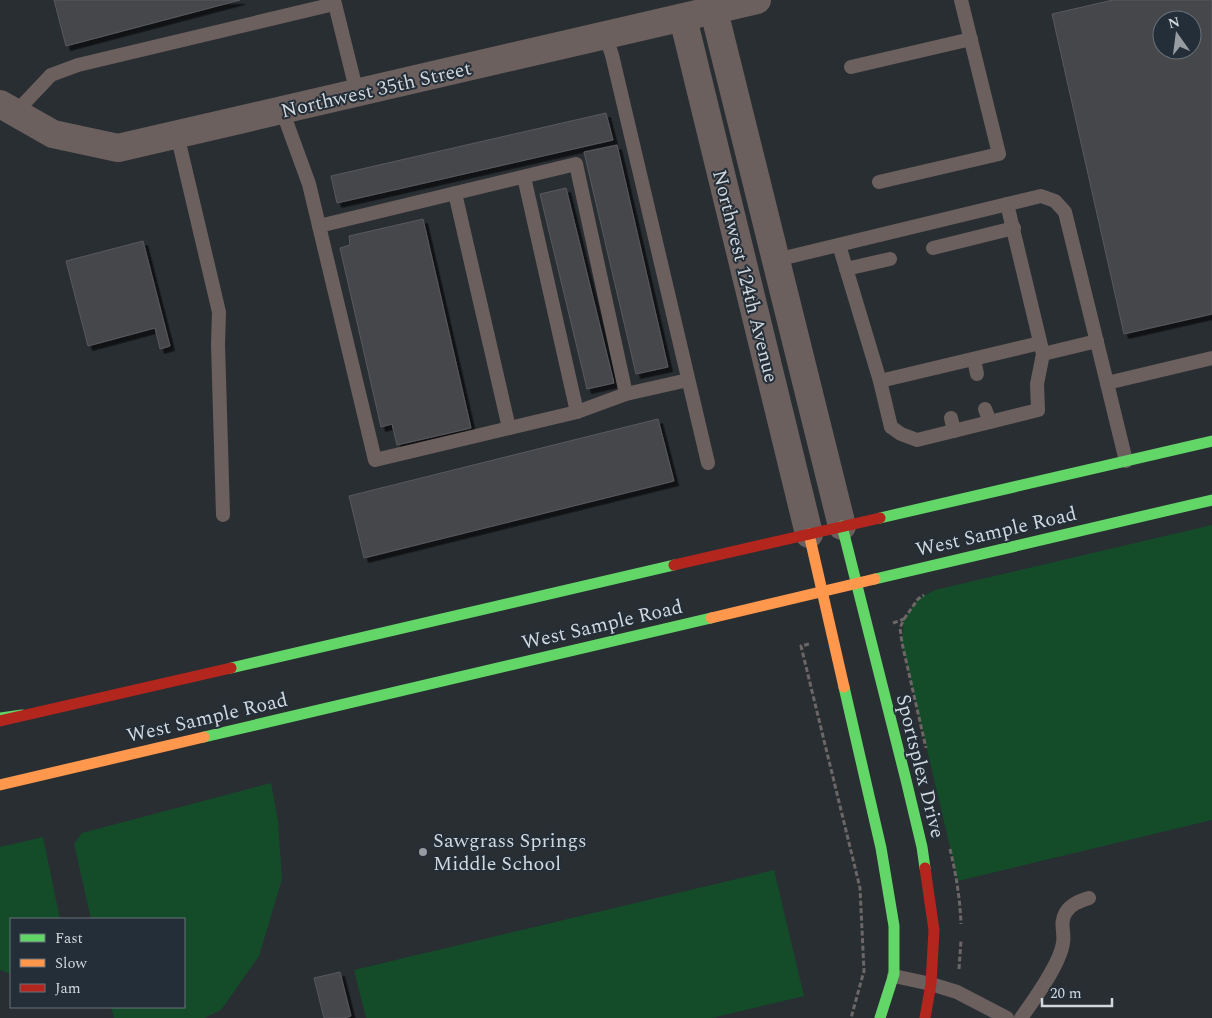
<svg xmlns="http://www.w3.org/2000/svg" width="1212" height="1018" font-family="Spectral,serif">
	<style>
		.green { fill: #144c29 }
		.building { fill: #45474b; stroke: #59595e; fill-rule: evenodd; filter: url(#shadow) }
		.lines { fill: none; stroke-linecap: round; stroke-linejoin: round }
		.path { stroke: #6c6666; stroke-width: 3; stroke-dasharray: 5 2.5; stroke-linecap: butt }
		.lane { stroke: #6c605e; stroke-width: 14 }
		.street { stroke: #6c605e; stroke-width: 28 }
		.fast { stroke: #63d668; stroke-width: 11 }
		.slow { stroke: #ff974d; stroke-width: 11 }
		.jam { stroke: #b3261e; stroke-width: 11 }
		.poi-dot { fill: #969ca2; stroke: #242e38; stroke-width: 2 }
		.labels { text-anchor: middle; stroke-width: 4; stroke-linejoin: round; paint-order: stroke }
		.street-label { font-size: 20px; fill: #d0d7dd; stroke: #242e38 }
		.poi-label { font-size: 20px; fill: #d0d7dd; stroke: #242e38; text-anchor: start }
	</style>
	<defs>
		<filter id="shadow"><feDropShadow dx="4.5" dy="4.5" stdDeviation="0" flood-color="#0009"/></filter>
	</defs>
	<rect width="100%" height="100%" fill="#292e33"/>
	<g class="green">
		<path d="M1212,525V820L958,881L902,643L904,619L918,599L935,590Z"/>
		<path d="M271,783L278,821L282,879L259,956L221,1010L204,1018H114L111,1007H184V919H91L74,844L82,833Z"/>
		<path d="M43,837L60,919H11V974L0,970V847Z"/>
		<path d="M774,870L804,996L712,1018H366L354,970Z"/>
	</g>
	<g class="building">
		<path d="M54,0H240L66,46Z"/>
		<path d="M1113,0H1212V314L1124,334L1052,14ZM1162,20H1192V50H1162Z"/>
		<path d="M606,113L613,140L337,203L331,176Z"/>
		<path d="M617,145L668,367L636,374L584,152Z"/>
		<path d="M566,188L614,383L587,389L540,194Z"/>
		<path d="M423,219L471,428L397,445L392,424L381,427L340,248L350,245L349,236Z"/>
		<path d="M143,241L170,346L160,349L155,328L88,346L66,261Z"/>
		<path d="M658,419L674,481L364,558L349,496Z"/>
		<path d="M340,972L351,1016L344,1018H324L314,978Z"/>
	</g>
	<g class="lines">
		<g class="path">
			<path d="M904,619L918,599L924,595"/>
			<path d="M893,623L904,619L900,628L902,643L926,748"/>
			<path d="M809,644L801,646L860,888L864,971L851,1018"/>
			<path d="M950,849C956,874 960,898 961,924"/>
			<path d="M959,969L961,940"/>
		</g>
		<g class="lane">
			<path d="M334,0L357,93"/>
			<path d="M605,35L612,55L708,463"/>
			<path d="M851,67L971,39"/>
			<path d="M282,110L309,184L375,460L577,412L626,394L688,380"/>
			<path d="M15,113L51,75L78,65L334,4"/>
			<path d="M177,134L219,312L218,344L223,515"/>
			<path d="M524,177L577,412"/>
			<path d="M879,182L999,154L961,0"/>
			<path d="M455,193L509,428"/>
			<path d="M319,226L576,164L626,394"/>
			<path d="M839,245L880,381L891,427L901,434L917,440L1038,410L1037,384L1043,354L1007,204"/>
			<path d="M933,248L1014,228"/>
			<path d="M776,260L1041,196L1055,201L1065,212L1107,383"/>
			<path d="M846,269L890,259"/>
			<path d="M1043,354L1097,341"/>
			<path d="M974,359L977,374"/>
			<path d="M880,381L1040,343"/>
			<path d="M985,409L990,422"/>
			<path d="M951,418L954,431"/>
			<path d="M1126,461L1107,383L1212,358"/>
			<path d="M894,976L931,984L957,992L1007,1018"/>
			<path d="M1021,1018C1034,1000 1060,964 1063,943C1065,932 1059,923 1066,912C1071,904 1080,901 1089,898"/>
		</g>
		<g class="street">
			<path d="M714,11L842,526"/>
			<path d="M683,18L809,534"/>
			<path d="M0,104L53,134L118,148L757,0"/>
		</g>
		<g class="fast">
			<path d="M880,518L1212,441"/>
			<path d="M842,526L906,780L922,847L925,868"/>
			<path d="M875,579L1212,500"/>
			<path d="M231,668L674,565"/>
			<path d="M844,687L881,848L894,926V974L880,1018"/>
			<path d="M0,718L22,715"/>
			<path d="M204,737L711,618"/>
		</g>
		<g class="slow">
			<path d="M809,534L844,687"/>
			<path d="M711,618L875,579"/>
			<path d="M0,785L204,737"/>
		</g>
		<g class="jam">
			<path d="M674,565L880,518"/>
			<path d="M0,721L231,668"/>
			<path d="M925,1018L931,984L934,930L925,868"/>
		</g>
	</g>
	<circle class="poi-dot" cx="423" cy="852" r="5"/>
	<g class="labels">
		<g class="street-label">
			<text transform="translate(376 89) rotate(-13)" y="7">Northwest 35th Street</text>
			<text transform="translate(746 276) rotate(76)" y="7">Northwest 124th Avenue</text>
			<text transform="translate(996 531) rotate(-13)" y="7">West Sample Road</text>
			<text transform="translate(602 624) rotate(-13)" y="7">West Sample Road</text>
			<text transform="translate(207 717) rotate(-13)" y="7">West Sample Road</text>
			<text transform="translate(921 766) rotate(76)" y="7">Sportsplex Drive</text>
		</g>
		<g class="poi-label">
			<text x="433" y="847">Sawgrass Springs<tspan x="433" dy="23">Middle School</tspan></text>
		</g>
	</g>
	<rect x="10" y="918" width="175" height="90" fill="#242e38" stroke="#69727a"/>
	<rect x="20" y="934" width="25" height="8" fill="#63d668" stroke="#69727a"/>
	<text x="55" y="943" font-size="15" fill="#d0d7dd">Fast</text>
	<rect x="20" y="959" width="25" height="8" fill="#ff974d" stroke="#69727a"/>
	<text x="55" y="968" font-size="15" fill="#d0d7dd">Slow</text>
	<rect x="20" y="984" width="25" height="8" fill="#b3261e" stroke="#69727a"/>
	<text x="55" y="993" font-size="15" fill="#d0d7dd">Jam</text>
	<g transform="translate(1177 35) rotate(346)"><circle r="24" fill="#242e38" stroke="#69727a"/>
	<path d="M0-4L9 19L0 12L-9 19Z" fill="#969ca2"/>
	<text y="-8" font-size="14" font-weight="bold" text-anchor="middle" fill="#d0d7dd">N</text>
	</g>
	<path d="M1042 998v8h70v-8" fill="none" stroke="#d0d7dd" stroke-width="2.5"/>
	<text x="1050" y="998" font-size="15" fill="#d0d7dd" stroke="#242e38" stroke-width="4" paint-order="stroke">20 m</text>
</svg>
